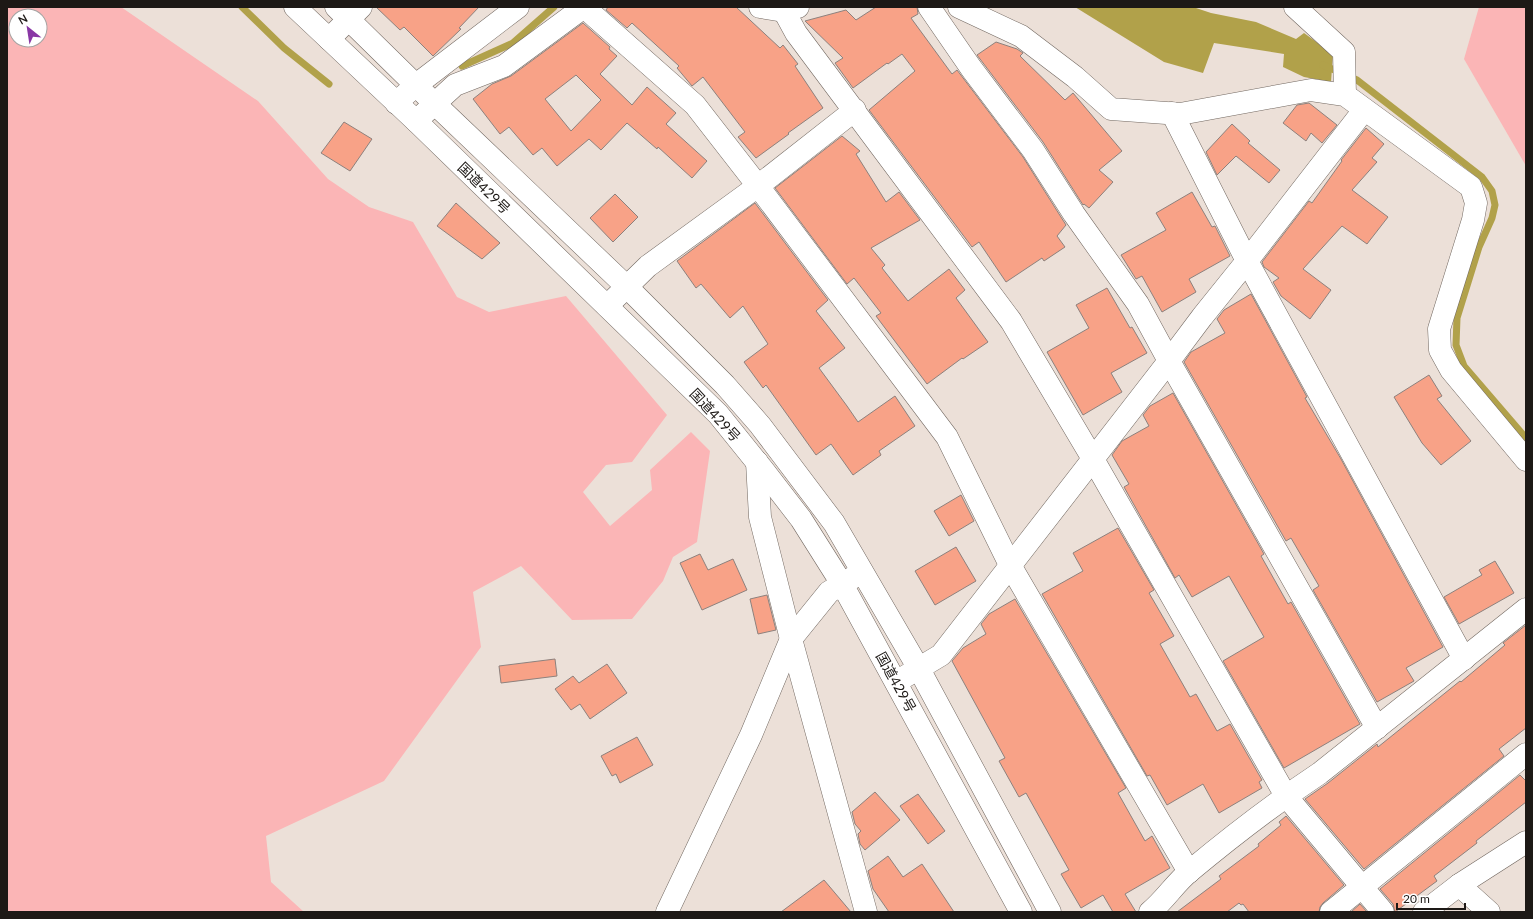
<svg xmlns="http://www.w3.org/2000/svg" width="1533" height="919" font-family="Lato,'Noto Sans JP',sans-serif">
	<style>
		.green { fill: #fbb5b6; fill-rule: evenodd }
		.water { fill: #b1a14a }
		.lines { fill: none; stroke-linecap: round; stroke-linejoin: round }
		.stream { stroke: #b1a14a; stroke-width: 7 }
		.building { fill: #f8a287; stroke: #8d817d; fill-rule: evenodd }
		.minor-casing { stroke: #726861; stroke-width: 23 }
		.highway-casing { stroke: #726861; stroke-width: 23 }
		.minor { stroke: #fff; stroke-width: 22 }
		.highway { stroke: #fff; stroke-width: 22 }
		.labels { text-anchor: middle; stroke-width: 3.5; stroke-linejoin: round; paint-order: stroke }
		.street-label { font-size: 14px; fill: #1d1916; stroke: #fff }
	</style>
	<rect width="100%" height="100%" fill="#ece0d8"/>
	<g class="green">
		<path d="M7,7H121L258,101L328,179L369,207L413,222L457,297L489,312L566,296L667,415L632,462L606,465L583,492L610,526L652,490L650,470L691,432L710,451L697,542L673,557L663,581L632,619L572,620L521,566L473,592L481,647L384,781L266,836L271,882L304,912H7ZM16,16H40V40H16Z"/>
		<path d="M1479,7H1526V166L1464,59Z"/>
	</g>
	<path class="water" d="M1075,7H1193L1211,13L1256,22L1296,39L1304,33L1333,54L1331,82L1304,77L1283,67L1284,54L1214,43L1203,73L1164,62Z"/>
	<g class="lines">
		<g class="stream">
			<path d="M242,7L284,48L329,84"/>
			<path d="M1323,65L1357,80L1482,177L1492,191L1495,205L1492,218L1479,247L1457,318L1456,345L1464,366L1526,438"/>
			<path d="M462,66L513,43L554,7"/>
		</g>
	</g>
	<g class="building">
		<path d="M376,7H479L459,28L461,29L433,56L404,27L400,30Z"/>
		<path d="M608,7H736L780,48L783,45L798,64L795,66L823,108L788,133L789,134L756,158L738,137L745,132L703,77L692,86L677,68L679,66L632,23L627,28L606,10Z"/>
		<path d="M876,7H917L918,14L911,18L949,70L952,74L957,70L1023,157L1066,225L1057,236L1065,247L1044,261L1042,258L1006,282L979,242L972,247L869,110L915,71L902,54L888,64L887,63L853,88L835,63L843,58L805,21L846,10L856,20Z"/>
		<path d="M583,23L610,47L609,49L617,56L600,74L632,105L647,87L676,113L666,124L707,161L692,178L658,147L657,149L627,123L601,150L589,139L557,166L542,148L533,155L509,127L500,134L473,99L492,84L511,76ZM576,75L601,100L571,131L545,99Z"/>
		<path d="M996,42L1017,49L1023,53L1020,56L1065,100L1073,93L1122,151L1099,170L1113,182L1089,208L1084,204L1083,205L1043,142L977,55Z"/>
		<path d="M1309,103L1337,125L1322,143L1311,133L1306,141L1283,123L1297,105Z"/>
		<path d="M344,122L372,139L350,171L321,153Z"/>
		<path d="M1232,124L1250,141L1248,143L1280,170L1269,183L1236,156L1217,175L1206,152Z"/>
		<path d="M1366,128L1384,144L1372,158L1377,162L1352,190L1388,217L1367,244L1342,226L1303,269L1331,290L1310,319L1281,296L1273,282L1279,278L1264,267L1262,262L1309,201L1312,203L1342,161L1341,160Z"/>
		<path d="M842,136L860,151L856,154L886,202L899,192L920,220L871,248L885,265L882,268L908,301L949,269L965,290L956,298L988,342L963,359L962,358L927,384L876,316L881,313L854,278L847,284L775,188Z"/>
		<path d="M1192,192L1212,227L1215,226L1230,256L1189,279L1196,292L1162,312L1142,276L1136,279L1121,255L1166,230L1156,213Z"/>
		<path d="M615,194L638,217L613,242L590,218Z"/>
		<path d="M456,203L500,243L482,259L437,226Z"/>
		<path d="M755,203L828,300L816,311L845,348L819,368L847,406L858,422L895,396L915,426L879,451L881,455L853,475L831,444L816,455L766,385L763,388L744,362L768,344L743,306L730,318L701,284L696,288L677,261Z"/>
		<path d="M1107,288L1130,328L1132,327L1147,353L1111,373L1122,392L1083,415L1047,352L1089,328L1076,305Z"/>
		<path d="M1251,294L1307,397L1305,398L1341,459L1443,647L1406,668L1414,681L1377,702L1313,590L1319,586L1291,538L1286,541L1184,362L1191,352L1225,333L1217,319L1224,310Z"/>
		<path d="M1429,375L1442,396L1437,399L1471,441L1441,465L1422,443L1394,397Z"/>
		<path d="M1173,393L1264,554L1261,556L1288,604L1291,602L1360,724L1284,768L1223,661L1264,637L1229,576L1192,597L1179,575L1175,578L1124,487L1129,484L1112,455L1122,441L1149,426L1143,415L1150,406Z"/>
		<path d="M961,495L974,521L949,536L934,511Z"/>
		<path d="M1118,528L1154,590L1149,593L1174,636L1160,644L1190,697L1196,694L1217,731L1230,724L1262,780L1259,782L1262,788L1219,813L1203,784L1167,805L1150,775L1147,776L1042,594L1083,571L1073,553Z"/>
		<path d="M956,547L976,581L935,605L915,571Z"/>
		<path d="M700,554L708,570L733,559L747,590L702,610L680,563Z"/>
		<path d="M1495,561L1514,593L1459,624L1444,597L1482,575L1479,570Z"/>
		<path d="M767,595L776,630L758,634L750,599Z"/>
		<path d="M1015,599L1126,788L1118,793L1145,841L1152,836L1170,868L1125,894L1136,912H1113L1103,895L1081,908L1061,874L1069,870L1026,793L1019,797L999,761L1005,758L952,661L963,648L986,634L981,624L989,614Z"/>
		<path d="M1526,625V728L1499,749L1504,756L1364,869L1305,799L1328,783L1377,744L1378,747L1460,681L1461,682L1505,645L1503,643Z"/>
		<path d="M555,659L557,676L501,683L499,666Z"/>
		<path d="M607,664L627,693L590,719L580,704L571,710L555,689L573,676L579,683Z"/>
		<path d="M637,737L653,765L620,783L616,774L612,776L601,756Z"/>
		<path d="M1520,775L1526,781V802L1476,841L1477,843L1434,876L1437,881L1395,912L1393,904L1380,889Z"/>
		<path d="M875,792L900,820L865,850L860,844L858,834L861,831L855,824L852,812Z"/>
		<path d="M918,794L945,831L928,844L900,806Z"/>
		<path d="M1286,816L1344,885L1323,903L1320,907L1319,912H1249L1243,904L1241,905L1239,903L1227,912H1177L1221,879L1219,876L1259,846L1258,844L1281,825L1279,822Z"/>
		<path d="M888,856L903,877L922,864L954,912H889L873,889L868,871Z"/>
		<path d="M824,880L851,912H781Z"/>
		<path d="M1360,904L1367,912H1351Z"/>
	</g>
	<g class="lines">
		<defs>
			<g id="minor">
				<path d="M584,7L695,105L758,186L947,437L1010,565L1189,872"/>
				<path d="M760,7L784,11L798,7"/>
				<path d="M929,7L971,68L1033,150L1074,214L1138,304L1169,361L1377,728"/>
				<path d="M959,7L1021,36L1075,77L1111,109L1180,114L1311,90L1345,95L1471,187L1476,203L1473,220L1439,329L1440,350L1451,370L1526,460"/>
				<path d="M1295,7L1344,52L1345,95"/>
				<path d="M784,11L796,33L1011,321L1093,459L1286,796L1383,912"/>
				<path d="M329,39L361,7"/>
				<path d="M396,103L416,85L518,7"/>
				<path d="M1172,113L1247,261L1464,659"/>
				<path d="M416,121L455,85L504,66L584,7"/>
				<path d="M607,306L648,266L758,186L855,110"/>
				<path d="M757,462L760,517L791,639L866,912"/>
				<path d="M896,682L941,655L1169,361L1202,317L1247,261L1364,110"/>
				<path d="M1459,885L1526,842"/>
				<path d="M667,912L751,735L791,639L829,592L862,572"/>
				<path d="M1150,912C1165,900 1175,883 1190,871C1232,836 1275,803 1320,773L1526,609"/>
				<path d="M1331,912L1526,754"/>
				<path d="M1424,912L1459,885L1489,912"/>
			</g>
			<g id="highway">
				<path d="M295,7L416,121L718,414L764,471L801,519L842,584L1021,912"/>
				<path d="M336,7L434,103L627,287L725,385L760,425L834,523L919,669L1050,912"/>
			</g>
		</defs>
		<use href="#minor" class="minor-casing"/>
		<use href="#highway" class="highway-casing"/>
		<use href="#minor" class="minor"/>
		<use href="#highway" class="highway"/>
	</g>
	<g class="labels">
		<g class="street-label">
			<text transform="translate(484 188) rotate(44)" y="5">国道429号</text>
			<text transform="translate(715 415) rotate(47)" y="5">国道429号</text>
			<text transform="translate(896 682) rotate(61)" y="5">国道429号</text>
		</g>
	</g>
	<rect width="1533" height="919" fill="none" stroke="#1d1916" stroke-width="16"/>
	<g transform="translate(28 28) rotate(330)"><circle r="19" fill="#ffffff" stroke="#a5a3a2"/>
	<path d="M0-3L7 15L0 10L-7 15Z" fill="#8937a5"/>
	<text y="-6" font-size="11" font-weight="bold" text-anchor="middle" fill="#1d1916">N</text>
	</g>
	<path d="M1397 903v6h68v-6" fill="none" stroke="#1d1916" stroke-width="2"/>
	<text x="1403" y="903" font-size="12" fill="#1d1916" stroke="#ffffff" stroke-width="3" paint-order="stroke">20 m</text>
</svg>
